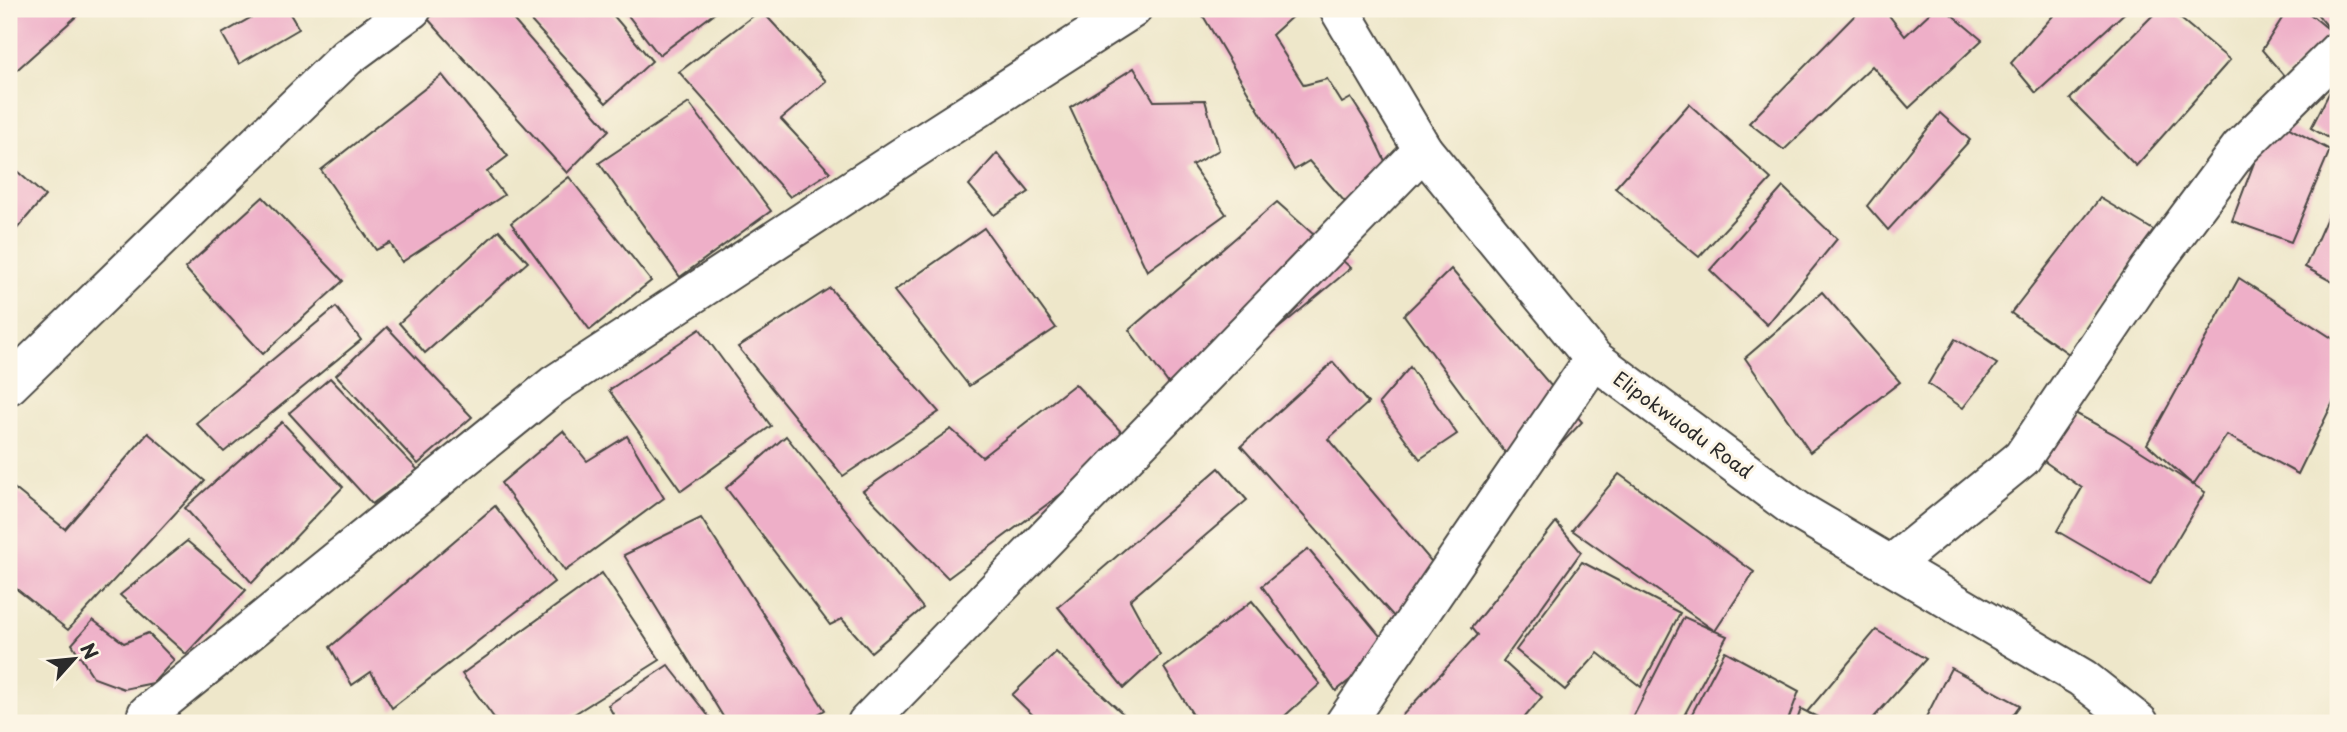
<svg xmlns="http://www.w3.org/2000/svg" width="2347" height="732" font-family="'Playpen Sans',sans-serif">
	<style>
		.building { fill: #eeafc8 }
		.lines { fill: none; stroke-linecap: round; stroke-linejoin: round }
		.minor-casing { stroke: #484743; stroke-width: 42 }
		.tertiary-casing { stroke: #484743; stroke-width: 42 }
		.minor { stroke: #fff; stroke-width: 38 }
		.tertiary { stroke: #fff; stroke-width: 38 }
		.labels { text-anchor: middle; stroke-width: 6; stroke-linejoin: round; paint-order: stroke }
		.street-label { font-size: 19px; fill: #2b2b2b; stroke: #fcf5e5 }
	</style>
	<rect width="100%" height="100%" fill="#fcf5e5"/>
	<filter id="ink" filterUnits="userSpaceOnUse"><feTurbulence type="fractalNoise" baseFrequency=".0143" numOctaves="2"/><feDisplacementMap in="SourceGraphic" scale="14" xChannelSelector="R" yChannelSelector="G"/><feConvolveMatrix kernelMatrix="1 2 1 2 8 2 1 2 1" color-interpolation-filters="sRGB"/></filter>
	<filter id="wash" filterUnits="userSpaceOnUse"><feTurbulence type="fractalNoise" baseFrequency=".00686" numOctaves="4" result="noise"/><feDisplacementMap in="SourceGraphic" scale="28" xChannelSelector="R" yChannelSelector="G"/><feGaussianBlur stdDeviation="1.57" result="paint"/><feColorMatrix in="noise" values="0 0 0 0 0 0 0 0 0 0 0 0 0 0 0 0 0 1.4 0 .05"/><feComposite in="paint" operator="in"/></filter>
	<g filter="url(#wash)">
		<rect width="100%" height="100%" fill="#eee7ca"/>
		<g id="blocks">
			<g class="building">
				<path d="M9,9H77L80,13L9,77Z"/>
				<path d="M266,9H287L299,29L239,64L222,34Z"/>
				<path d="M439,9H504L609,130L567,173L428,19Z"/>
				<path d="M520,9H608L652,61L606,103Z"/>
				<path d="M623,9H720L659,55Z"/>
				<path d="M1199,9H1292L1296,13L1272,35L1304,85L1327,79L1342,103L1351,98L1368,125L1402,197L1367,227L1309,161L1294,170Z"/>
				<path d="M1861,9H1884L1905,36L1934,9H1945L1982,40L1909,108L1872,66L1784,150L1749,123Z"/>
				<path d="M2059,9H2129L2036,93L2011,63Z"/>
				<path d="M2159,9H2169L2230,60L2136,166L2070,99Z"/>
				<path d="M2288,9H2304L2333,33L2285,77L2262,50Z"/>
				<path d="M2313,9H2338V27L2333,33Z"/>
				<path d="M761,10L826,81L781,119L830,172L790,197L679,72Z"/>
				<path d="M1134,68L1154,101L1205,100L1219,150L1192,165L1226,214L1147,271L1070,108Z"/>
				<path d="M442,75L508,156L487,172L504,195L402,262L390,243L376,250L321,170Z"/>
				<path d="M2338,76V143L2311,128Z"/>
				<path d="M689,103L771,211L680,277L599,163Z"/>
				<path d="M1689,104L1771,179L1699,257L1615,188Z"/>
				<path d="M1940,113L1970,140L1888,230L1867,206Z"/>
				<path d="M2271,118L2330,150L2291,242L2232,221Z"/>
				<path d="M997,153L1029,192L994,215L969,185Z"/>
				<path d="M9,164L45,196L9,238Z"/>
				<path d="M569,177L651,281L590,330L511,223Z"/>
				<path d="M1783,187L1837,239L1767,325L1710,270Z"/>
				<path d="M2338,193V285L2305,267Z"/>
				<path d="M263,197L343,281L263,354L185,268Z"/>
				<path d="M2100,198L2155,231L2069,354L2011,313Z"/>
				<path d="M1277,202L1351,268L1185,406L1129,330Z"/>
				<path d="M984,228L1056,328L969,386L894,291Z"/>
				<path d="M499,230L528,262L425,353L399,323Z"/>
				<path d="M1451,269L1582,422L1526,481L1404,315Z"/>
				<path d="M2239,278L2338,342V392L2298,474L2227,435L2193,485L2147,444Z"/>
				<path d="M830,288L939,412L843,476L738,347Z"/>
				<path d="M1822,292L1900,382L1810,452L1745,358Z"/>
				<path d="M336,307L361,340L224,452L196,423Z"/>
				<path d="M387,327L472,417L418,464L336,375Z"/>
				<path d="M700,329L771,426L681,491L609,390Z"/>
				<path d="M1955,339L1997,364L1963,408L1928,384Z"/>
				<path d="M1333,362L1368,403L1328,439L1452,586L1405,629L1241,446Z"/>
				<path d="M1410,367L1457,434L1420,459L1379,403Z"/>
				<path d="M330,378L418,470L372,504L289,413Z"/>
				<path d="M1075,384L1131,442L948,578L863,491L951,429L982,457Z"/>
				<path d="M2075,413L2114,434L2205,492L2150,585L2057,531L2082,488L2044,461Z"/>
				<path d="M282,422L343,487L252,583L185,508Z"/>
				<path d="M563,431L587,461L627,436L664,498L565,571L501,483Z"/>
				<path d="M148,433L205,481L68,630L9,583V484L65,529Z"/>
				<path d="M786,436L923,608L871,652L842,619L830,625L726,488Z"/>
				<path d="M1219,468L1247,500L1130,600L1160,655L1124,688L1058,607Z"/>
				<path d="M1619,474L1754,572L1715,631L1727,636L1680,723H1630L1684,617L1715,631L1572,530Z"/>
				<path d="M495,506L554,582L392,708L371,672L352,685L330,647Z"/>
				<path d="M701,518L825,710L802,723H727L624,555Z"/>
				<path d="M1556,522L1581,552L1503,661L1542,697L1520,723H1403L1399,719L1477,635L1471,628Z"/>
				<path d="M187,541L246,590L186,654L120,595Z"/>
				<path d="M1308,549L1390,648L1336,691L1262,586Z"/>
				<path d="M1582,562L1680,613L1641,687L1598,653L1565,690L1516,650Z"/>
				<path d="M602,573L660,660L560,723H498L462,674Z"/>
				<path d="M1252,601L1320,684L1277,723H1198L1164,668Z"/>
				<path d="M93,620L124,643L148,633L174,660L153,683L124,689L94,678L72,644Z"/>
				<path d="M1876,630L1926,659L1869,723H1830L1807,712L1824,723H1796L1801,709L1807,712Z"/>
				<path d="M1725,651L1799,691L1787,723H1687Z"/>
				<path d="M1056,652L1133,723H1041L1012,695Z"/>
				<path d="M668,665L714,723H618L608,705Z"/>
				<path d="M1951,668L2020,705L2007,723H1923Z"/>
			</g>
		</g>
	</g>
	<g filter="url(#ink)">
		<use href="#blocks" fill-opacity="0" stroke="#484743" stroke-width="2"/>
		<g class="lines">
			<defs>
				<g id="minor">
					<path d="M9,385L347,57L412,9"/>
					<path d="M1891,565L2022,458L2149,270L2240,148L2338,51"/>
					<path d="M147,714L554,385L928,140L1132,9"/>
					<path d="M867,723L1423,150"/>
					<path d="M1345,723L1594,359"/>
				</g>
				<path id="tertiary" d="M1339,9L1423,150L1594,359L1797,510L2082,678L2139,723"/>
			</defs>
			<use href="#minor" class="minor-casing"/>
			<use href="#tertiary" class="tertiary-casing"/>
			<use href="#minor" class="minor"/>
			<use href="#tertiary" class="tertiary"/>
		</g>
	</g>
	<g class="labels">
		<g class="street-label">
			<text transform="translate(1683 425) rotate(36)" y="7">Elipokwuodu Road</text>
		</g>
	</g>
	<rect width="2347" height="732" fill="none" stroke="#fcf5e5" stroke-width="35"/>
	<g transform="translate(74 659) rotate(63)" stroke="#fcf5e5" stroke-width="5" paint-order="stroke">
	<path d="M0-5L12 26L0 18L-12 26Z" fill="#2b2b2b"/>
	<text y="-10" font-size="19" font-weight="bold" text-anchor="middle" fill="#2b2b2b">N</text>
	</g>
</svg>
